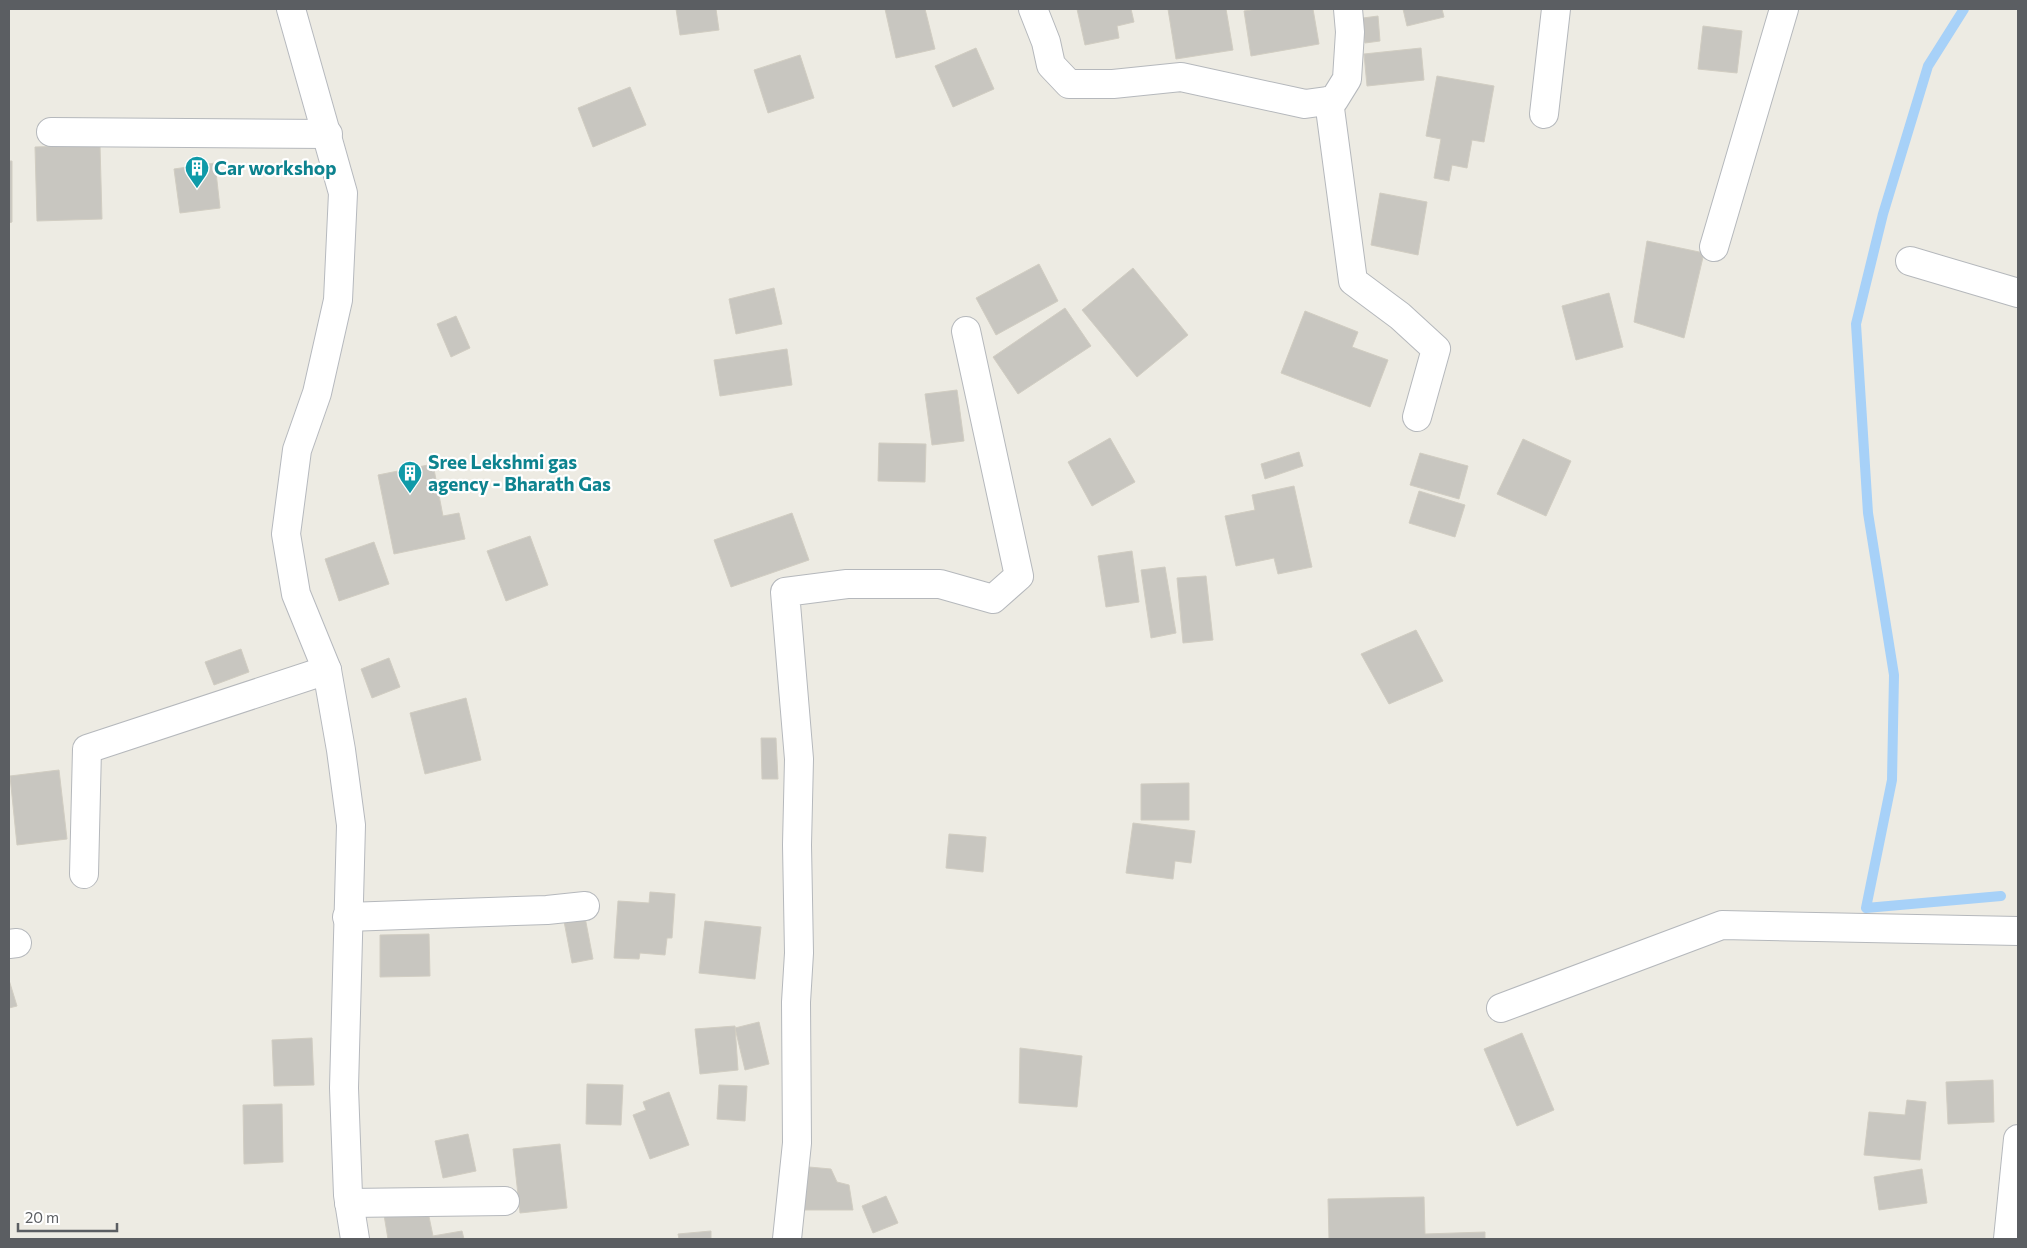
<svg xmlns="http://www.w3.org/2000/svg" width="2027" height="1248" font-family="Commissioner,sans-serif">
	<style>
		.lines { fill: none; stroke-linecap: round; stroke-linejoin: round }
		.stream { stroke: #a7d1f8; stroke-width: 10 }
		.building { fill: #c8c6c0; stroke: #d1cdc2 }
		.street-casing { stroke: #b5b8bc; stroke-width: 30 }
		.secondary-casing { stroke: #b6b9be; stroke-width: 30 }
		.street { stroke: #fff; stroke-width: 28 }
		.secondary { stroke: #fff; stroke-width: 28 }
		.labels { text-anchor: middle; stroke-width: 4.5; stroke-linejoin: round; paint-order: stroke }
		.culture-label { font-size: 19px; font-weight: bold; fill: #0d838f; stroke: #fff; text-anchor: start }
	</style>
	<rect width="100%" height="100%" fill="#edebe3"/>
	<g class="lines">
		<path class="stream" d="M1964,9L1928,66L1883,214L1856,324L1868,513L1894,675L1892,780L1866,908L2001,896"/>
	</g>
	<g class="building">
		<path d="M676,9H716L719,30L680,35Z"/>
		<path d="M885,9H925L935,49L896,58Z"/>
		<path d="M1077,9H1131L1134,22L1117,26L1119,38L1085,45Z"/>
		<path d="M1168,9H1226L1233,50L1176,59Z"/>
		<path d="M1258,9H1313L1319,44L1251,56L1244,11Z"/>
		<path d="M1403,9H1442L1444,17L1407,26Z"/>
		<path d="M1378,16L1380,41L1365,43L1363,18Z"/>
		<path d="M1703,26L1742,31L1737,73L1698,69Z"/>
		<path d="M976,48L994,89L953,107L935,66Z"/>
		<path d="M1421,48L1424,80L1367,86L1364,54Z"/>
		<path d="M800,55L814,98L768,113L754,70Z"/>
		<path d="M1437,76L1494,86L1484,142L1472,140L1467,168L1452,165L1449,181L1434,178L1441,139L1426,136Z"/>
		<path d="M630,87L646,125L593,147L578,108Z"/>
		<path d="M100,145L102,219L37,221L35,147Z"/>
		<path d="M9,161H12V222L9,223Z"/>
		<path d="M215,163L220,208L180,213L174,169Z"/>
		<path d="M1380,193L1427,202L1418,255L1371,245Z"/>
		<path d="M1647,241L1704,253L1684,338L1634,322Z"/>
		<path d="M1039,264L1058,301L996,335L976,298Z"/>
		<path d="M1133,268L1188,335L1137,377L1082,310Z"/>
		<path d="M774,288L782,324L736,334L729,299Z"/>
		<path d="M1609,293L1623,347L1576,360L1562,306Z"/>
		<path d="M1065,308L1091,346L1018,394L993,357Z"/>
		<path d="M1305,311L1358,332L1352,347L1388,360L1370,407L1281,373Z"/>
		<path d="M456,316L470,348L451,357L437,324Z"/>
		<path d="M787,349L792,385L720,396L714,360Z"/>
		<path d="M957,390L964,441L932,445L925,394Z"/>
		<path d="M1110,438L1135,482L1092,506L1068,462Z"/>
		<path d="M1523,439L1571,461L1546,516L1497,494Z"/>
		<path d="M879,443L926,444L925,482L878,481Z"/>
		<path d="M1299,452L1303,466L1265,479L1261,464Z"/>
		<path d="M1420,453L1468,466L1459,499L1410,485Z"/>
		<path d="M433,464L443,516L459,513L465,539L394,554L378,475Z"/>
		<path d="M1294,486L1312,567L1278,574L1274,558L1236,566L1225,516L1255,510L1252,495Z"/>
		<path d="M1419,491L1465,505L1455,537L1409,523Z"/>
		<path d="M792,513L809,560L731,587L714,540Z"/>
		<path d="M530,536L548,585L506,601L487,551Z"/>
		<path d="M374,542L389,584L339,601L325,559Z"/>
		<path d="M1132,551L1139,602L1106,607L1098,556Z"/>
		<path d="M1165,567L1176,633L1151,638L1141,570Z"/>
		<path d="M1206,576L1213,640L1183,643L1177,578Z"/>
		<path d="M1416,630L1443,681L1389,704L1361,654Z"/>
		<path d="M241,649L249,672L214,685L205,662Z"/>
		<path d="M389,658L400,687L372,698L361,669Z"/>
		<path d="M466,698L481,760L425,774L410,713Z"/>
		<path d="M761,738H776L778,779H762Z"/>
		<path d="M59,770L67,839L17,845L10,776Z"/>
		<path d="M1189,783V820H1141V784Z"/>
		<path d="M1133,823L1195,831L1191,863L1175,861L1173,879L1126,873Z"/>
		<path d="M949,834L986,837L983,872L946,868Z"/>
		<path d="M650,892L675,894L672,938H667L665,955L640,953L639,959L614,958L618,901L649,903Z"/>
		<path d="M584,912L593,959L572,963L563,916Z"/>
		<path d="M705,921L761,927L755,979L699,973Z"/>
		<path d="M429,934L430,976L380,977V935Z"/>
		<path d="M9,980L17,1006L9,1008Z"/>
		<path d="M759,1022L769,1064L745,1070L735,1028Z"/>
		<path d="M735,1026L738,1070L700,1074L695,1029Z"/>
		<path d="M1522,1033L1554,1110L1517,1126L1484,1049Z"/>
		<path d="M312,1038L314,1085L274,1086L272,1040Z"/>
		<path d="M1020,1048L1082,1056L1077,1107L1019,1103Z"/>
		<path d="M1993,1080L1994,1122L1948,1124L1946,1082Z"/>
		<path d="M587,1084L623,1085L621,1125L586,1124Z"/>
		<path d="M719,1085L747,1086L745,1121L717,1119Z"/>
		<path d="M669,1092L689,1145L650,1159L633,1115L646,1110L643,1102Z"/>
		<path d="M1907,1100L1926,1102L1920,1160L1864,1155L1869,1112L1905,1115Z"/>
		<path d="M282,1104L283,1162L244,1164L243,1105Z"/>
		<path d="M468,1134L476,1171L443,1178L435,1141Z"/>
		<path d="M560,1144L567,1208L520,1213L513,1149Z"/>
		<path d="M809,1167L831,1169L837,1182L849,1185L853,1210H804Z"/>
		<path d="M1922,1169L1927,1203L1879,1210L1874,1177Z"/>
		<path d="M886,1196L898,1223L873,1233L862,1206Z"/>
		<path d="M1424,1197L1425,1234L1485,1232V1239H1329L1328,1199Z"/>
		<path d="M427,1207L433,1236L462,1231L464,1239H388L384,1215Z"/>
		<path d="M711,1231V1239H679L678,1234Z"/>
	</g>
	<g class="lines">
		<defs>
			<g id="street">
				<path d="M1033,9L1046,42L1051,65L1069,84H1113L1181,77L1305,104L1334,100L1347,79L1350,32L1348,9"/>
				<path d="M1329,101L1353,281L1400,316L1436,349L1417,417"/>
				<path d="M1544,114L1556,9"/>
				<path d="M51,132L328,134"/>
				<path d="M1714,247L1784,9"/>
				<path d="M1910,261L2018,293"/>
				<path d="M84,874L87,749L327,670"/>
				<path d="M347,917L547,910L585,906"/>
				<path d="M9,944L17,943"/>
				<path d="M1501,1008L1722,925L2018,931"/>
				<path d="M349,1203L505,1201"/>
				<path d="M787,1239L797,1143L796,1002L799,953L797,845L799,759L785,592L847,584H940L993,599L1019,576L966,331"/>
				<path d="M2008,1239L2018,1139"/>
			</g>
			<path id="secondary" d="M291,9L343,193L338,300L317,393L297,450L286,534L296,594L327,670L341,750L351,825L344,1088L348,1195L355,1239"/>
		</defs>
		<use href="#street" class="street-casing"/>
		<use href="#secondary" class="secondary-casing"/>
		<use href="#street" class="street"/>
		<use href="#secondary" class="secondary"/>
	</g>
	<defs>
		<symbol id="building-pin" viewBox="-11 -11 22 30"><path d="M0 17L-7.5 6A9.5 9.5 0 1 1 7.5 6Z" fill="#0f9aa8" stroke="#fff"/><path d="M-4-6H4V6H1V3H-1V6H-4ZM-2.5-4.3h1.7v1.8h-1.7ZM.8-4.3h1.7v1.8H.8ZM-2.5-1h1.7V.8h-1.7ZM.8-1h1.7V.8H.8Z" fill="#fff"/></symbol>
	</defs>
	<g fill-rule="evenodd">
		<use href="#building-pin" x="183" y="154" width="28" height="38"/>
		<use href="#building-pin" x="396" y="459" width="28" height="38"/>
	</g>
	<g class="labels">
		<g class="culture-label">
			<text x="214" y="175">Car workshop</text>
			<text x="428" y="469">Sree Lekshmi gas<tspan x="428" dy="22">agency - Bharath Gas</tspan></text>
		</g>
	</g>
	<rect width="2027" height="1248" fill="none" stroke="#5b5e62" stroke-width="20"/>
	<path d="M18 1223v8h99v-8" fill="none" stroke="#5b5e62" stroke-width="2.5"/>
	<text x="25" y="1223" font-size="15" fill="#5b5e62" stroke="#ffffff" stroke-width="4" paint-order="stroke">20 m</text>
</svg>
